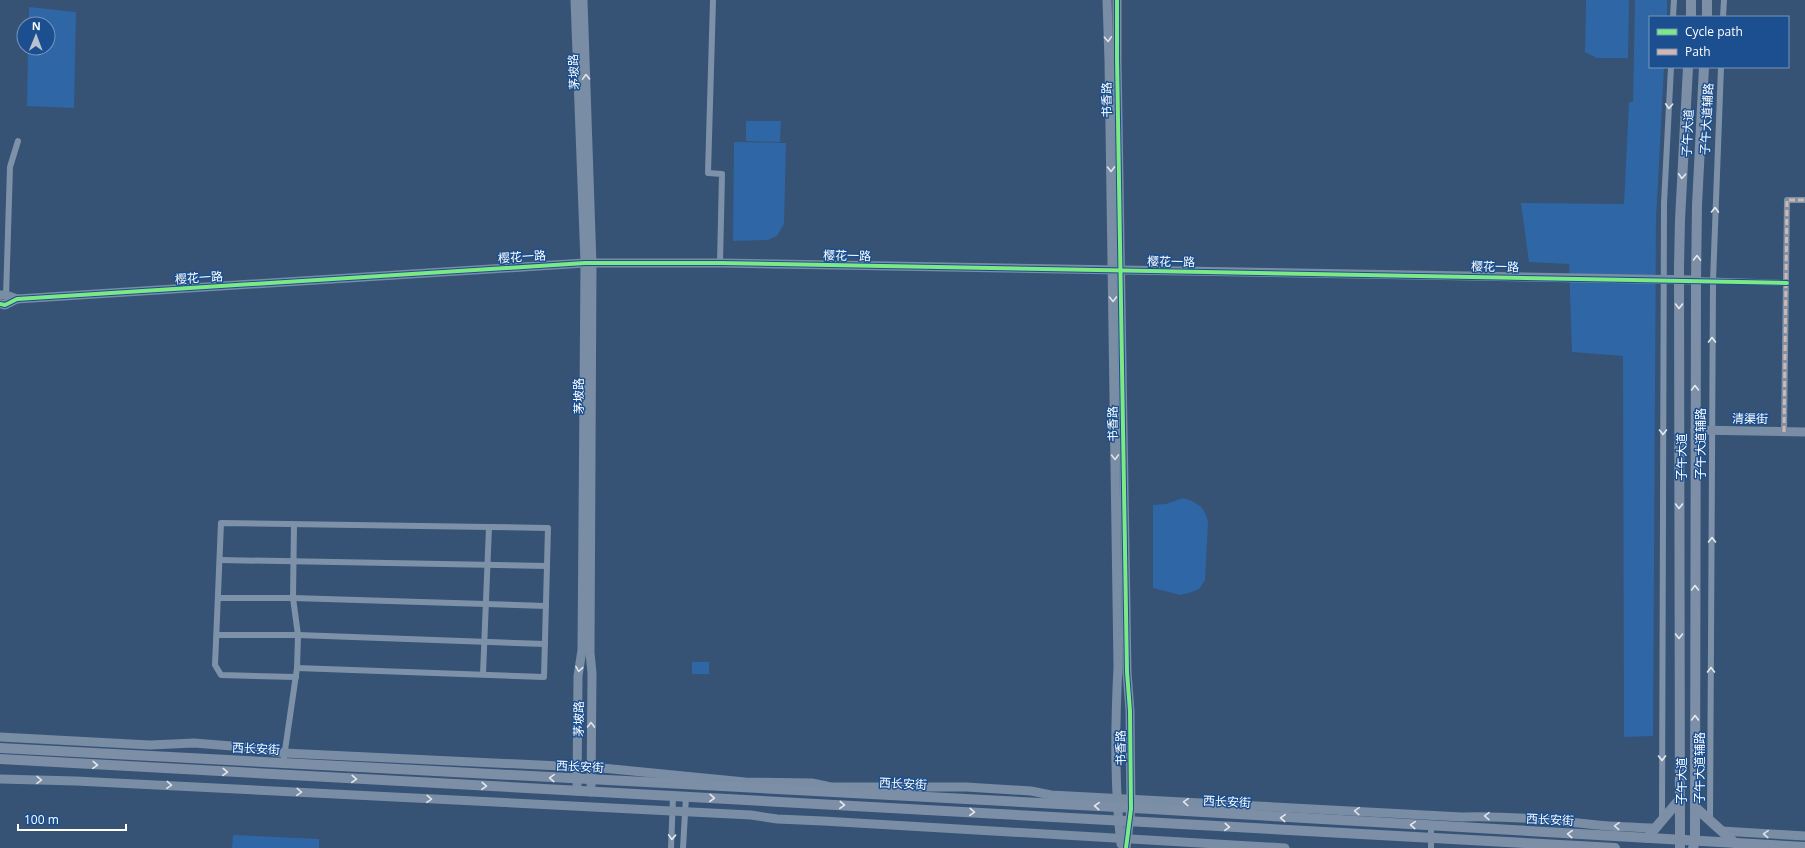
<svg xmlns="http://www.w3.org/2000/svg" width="1805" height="848" font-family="'Open Sans','Noto Sans SC',sans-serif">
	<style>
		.green { fill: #2f66a5 }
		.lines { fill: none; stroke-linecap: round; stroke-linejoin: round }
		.street { stroke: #7d92a8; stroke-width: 6 }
		.secondary { stroke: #798da4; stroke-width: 9 }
		.primary { stroke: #7d8ea7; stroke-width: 10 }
		.quiet { stroke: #d1b7ad; stroke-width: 3; stroke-dasharray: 6 3; stroke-linecap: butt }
		.cycleway-casing { stroke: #1b4f8f; stroke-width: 6 }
		.cycleway { stroke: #7ce984; stroke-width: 4 }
		.oneway { stroke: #dee2e8 }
		.oneway2 { stroke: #e5e9ee }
		.oneway3 { stroke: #e5e8ed }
		.labels { text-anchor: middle; stroke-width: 3; stroke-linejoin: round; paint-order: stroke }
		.street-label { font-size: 12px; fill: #fff; stroke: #1b4f8f }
	</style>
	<rect width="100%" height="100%" fill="#365274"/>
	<g class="green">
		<path d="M1586,0H1629L1628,58H1597L1585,52Z"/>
		<path d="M1635,0H1667V17H1650V67H1664L1656,219L1653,736L1624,737L1623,356L1572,352L1569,264L1529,262L1521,203L1624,204L1629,102H1633Z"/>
		<path d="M29,7L76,12L74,108L27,106L28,48H48V24H29Z"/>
		<path d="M746,121H781L780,142L746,141Z"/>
		<path d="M734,142L786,143L784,224L777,236L768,240L733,241Z"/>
		<path d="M1183,498C1197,502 1205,507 1208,522L1205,580L1199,589L1189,593L1180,595L1153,588V505L1166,504Z"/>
		<rect x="692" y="662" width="17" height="12"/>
		<path d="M233,835L319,839V848H232Z"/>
	</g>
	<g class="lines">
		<g class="street">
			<path d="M713,0L708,173L722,174L720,263"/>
			<path d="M1673,17L1674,0"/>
			<path d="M1723,17L1724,0"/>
			<path d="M1696,280L1787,283"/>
			<path d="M6,297L10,167L18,141"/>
			<path d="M1784,432L1787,200H1805"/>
			<path d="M220,560L547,566"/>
			<path d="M219,598H293L546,606"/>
			<path d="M217,635H298L545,644"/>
			<path d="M297,668L544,677L548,528L489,527"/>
			<path d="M296,677L221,675L215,665L221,523L489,527L483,674"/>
			<path d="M283,764L297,668L298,635L293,598L294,525"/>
			<path d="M1662,819L1664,203L1671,67"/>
			<path d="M1710,821L1713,281L1721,67"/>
			<path d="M671,848L673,797"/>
			<path d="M683,848L686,797"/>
			<path d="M1431,848V826"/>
		</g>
		<g class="secondary">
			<path d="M575,0L585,263L582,650L578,676L577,791"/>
			<path d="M583,0L592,264L590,653L592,673L591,792"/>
			<path d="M1107,0L1109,61L1118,667C1115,725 1114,786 1121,844"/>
			<path d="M1117,0V58L1127,672L1130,711L1131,809L1126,848"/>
			<path d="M0,295H6L17,299"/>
			<path d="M0,304L5,305L17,299L585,263H720L1696,280"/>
			<path d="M1695,430L1805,432"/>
			<path d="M0,737L150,745L194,743L244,747L284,753L602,768L745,782L812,783L831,787H966L1031,791L1051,795L1462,817C1504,816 1546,819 1588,824C1610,827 1633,827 1656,828"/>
			<path d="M0,779L76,781L751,815L777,819L823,821L1285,848"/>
			<path d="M1722,831L1805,836"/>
		</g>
		<g class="primary">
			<path d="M1691,17V0"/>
			<path d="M1707,17V0"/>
			<path d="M0,748L1117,807L1805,847"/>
			<path d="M0,759L1615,848"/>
			<path d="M1695,807L1736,844"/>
			<path d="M1647,838L1680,799"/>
			<path d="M1680,848L1679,267L1680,220L1688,67"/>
			<path d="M1693,848L1695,841L1696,280L1697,205L1704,67"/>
		</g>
		<path class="quiet" d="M1784,432L1787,200H1805"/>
		<defs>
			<g id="cycleway">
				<path d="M1117,0V58L1127,672L1130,711L1131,809L1126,848"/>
				<path d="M0,304L5,305L17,299L585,263H720L1787,283"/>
			</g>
		</defs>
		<use href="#cycleway" class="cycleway-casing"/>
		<use href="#cycleway" class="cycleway"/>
	</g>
	<defs><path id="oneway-chevron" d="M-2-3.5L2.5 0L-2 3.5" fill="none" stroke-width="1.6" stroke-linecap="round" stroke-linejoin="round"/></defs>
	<g class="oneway">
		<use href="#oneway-chevron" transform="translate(1108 39) rotate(87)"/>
		<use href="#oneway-chevron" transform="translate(586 77) rotate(-92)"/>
		<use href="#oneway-chevron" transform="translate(1111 169) rotate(89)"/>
		<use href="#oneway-chevron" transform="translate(1113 299) rotate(89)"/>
		<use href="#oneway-chevron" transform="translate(1115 457) rotate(89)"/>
		<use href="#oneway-chevron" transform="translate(579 669) rotate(99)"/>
		<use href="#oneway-chevron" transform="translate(591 725) rotate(-89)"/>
		<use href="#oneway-chevron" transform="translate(39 780) rotate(1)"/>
		<use href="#oneway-chevron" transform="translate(169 785) rotate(3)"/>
		<use href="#oneway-chevron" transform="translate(299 792) rotate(3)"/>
		<use href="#oneway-chevron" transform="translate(429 799) rotate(3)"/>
		<use href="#oneway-chevron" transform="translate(1186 802) rotate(-177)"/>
		<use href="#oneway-chevron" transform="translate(1357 811) rotate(-177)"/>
		<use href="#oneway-chevron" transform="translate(1487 816) rotate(-179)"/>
		<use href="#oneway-chevron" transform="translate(1617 826) rotate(-177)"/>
		<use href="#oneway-chevron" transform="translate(1766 834) rotate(-177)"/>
	</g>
	<g class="oneway2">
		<use href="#oneway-chevron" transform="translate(1669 106) rotate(93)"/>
		<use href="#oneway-chevron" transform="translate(1715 210) rotate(-89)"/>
		<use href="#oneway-chevron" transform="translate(1712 340) rotate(-90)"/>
		<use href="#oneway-chevron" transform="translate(1663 432) rotate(90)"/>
		<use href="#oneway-chevron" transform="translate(1712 540) rotate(-90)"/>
		<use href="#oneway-chevron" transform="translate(1711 670) rotate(-90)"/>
		<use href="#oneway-chevron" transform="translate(1662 758) rotate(90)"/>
		<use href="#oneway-chevron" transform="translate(672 837) rotate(92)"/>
	</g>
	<g class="oneway3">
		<use href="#oneway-chevron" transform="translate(1682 176) rotate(93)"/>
		<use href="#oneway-chevron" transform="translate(1697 258) rotate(-89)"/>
		<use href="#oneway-chevron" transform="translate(1679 306) rotate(90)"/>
		<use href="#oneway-chevron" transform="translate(1695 388) rotate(-90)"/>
		<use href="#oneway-chevron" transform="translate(1679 506) rotate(90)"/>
		<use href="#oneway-chevron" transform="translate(1695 588) rotate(-90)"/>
		<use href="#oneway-chevron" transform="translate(1679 636) rotate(90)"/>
		<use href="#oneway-chevron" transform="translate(1695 718) rotate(-90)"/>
		<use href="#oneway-chevron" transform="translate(95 765) rotate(3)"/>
		<use href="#oneway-chevron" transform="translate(225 772) rotate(3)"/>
		<use href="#oneway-chevron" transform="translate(552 778) rotate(-177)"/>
		<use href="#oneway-chevron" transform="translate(354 779) rotate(3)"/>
		<use href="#oneway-chevron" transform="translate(484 786) rotate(3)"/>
		<use href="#oneway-chevron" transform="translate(712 798) rotate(2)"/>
		<use href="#oneway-chevron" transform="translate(842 805) rotate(3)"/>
		<use href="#oneway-chevron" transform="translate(1097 806) rotate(-177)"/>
		<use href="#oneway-chevron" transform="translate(972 812) rotate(3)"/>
		<use href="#oneway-chevron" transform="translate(1283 818) rotate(-177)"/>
		<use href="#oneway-chevron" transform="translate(1413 825) rotate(-177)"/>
		<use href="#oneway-chevron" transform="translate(1227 827) rotate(3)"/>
		<use href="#oneway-chevron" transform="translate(1570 834) rotate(-177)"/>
	</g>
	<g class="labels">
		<g class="street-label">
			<text transform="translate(574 72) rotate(-92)" y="4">茅坡路</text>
			<text transform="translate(1107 100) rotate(-91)" y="4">书香路</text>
			<text transform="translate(1707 119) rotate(-87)" y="4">子午大道辅路</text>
			<text transform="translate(1688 133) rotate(-87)" y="4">子午大道</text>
			<text transform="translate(847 256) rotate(1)" y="4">樱花一路</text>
			<text transform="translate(522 257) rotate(-4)" y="4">樱花一路</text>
			<text transform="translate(1171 262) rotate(1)" y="4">樱花一路</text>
			<text transform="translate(1495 267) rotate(1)" y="4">樱花一路</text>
			<text transform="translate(199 278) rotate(-4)" y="4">樱花一路</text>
			<text transform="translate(579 396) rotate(-90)" y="4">茅坡路</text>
			<text transform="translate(1750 419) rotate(1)" y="4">清渠街</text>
			<text transform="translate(1113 424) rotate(-91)" y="4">书香路</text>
			<text transform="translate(1701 444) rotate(-90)" y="4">子午大道辅路</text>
			<text transform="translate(1682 457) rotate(-90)" y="4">子午大道</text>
			<text transform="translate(579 719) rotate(-89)" y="4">茅坡路</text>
			<text transform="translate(1121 748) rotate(-91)" y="4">书香路</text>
			<text transform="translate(256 749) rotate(3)" y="4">西长安街</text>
			<text transform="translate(580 767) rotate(3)" y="4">西长安街</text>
			<text transform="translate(1700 768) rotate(-90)" y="4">子午大道辅路</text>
			<text transform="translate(1682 781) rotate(-90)" y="4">子午大道</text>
			<text transform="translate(903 784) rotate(3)" y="4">西长安街</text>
			<text transform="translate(1227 802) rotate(3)" y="4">西长安街</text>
			<text transform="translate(1550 820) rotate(3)" y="4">西长安街</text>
		</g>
	</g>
	<rect x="1649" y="16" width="140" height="52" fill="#1b4f8f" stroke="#7695bc"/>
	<rect x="1657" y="29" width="20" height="6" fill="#7ce984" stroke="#7695bc"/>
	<text x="1685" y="36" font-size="12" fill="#ffffff">Cycle path</text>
	<rect x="1657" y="49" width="20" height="6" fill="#d1b7ad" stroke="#7695bc"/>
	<text x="1685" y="56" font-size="12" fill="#ffffff">Path</text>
	<g transform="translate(36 36) rotate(1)"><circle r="19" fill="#1b4f8f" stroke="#7695bc"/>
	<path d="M0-3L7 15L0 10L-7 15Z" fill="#b9c2ce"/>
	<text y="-6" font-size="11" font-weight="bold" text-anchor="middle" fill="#ffffff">N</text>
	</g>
	<path d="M18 824v6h108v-6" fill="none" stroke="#ffffff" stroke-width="2"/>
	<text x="24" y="824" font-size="12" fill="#ffffff" stroke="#1b4f8f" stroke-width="3" paint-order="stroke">100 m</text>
</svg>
